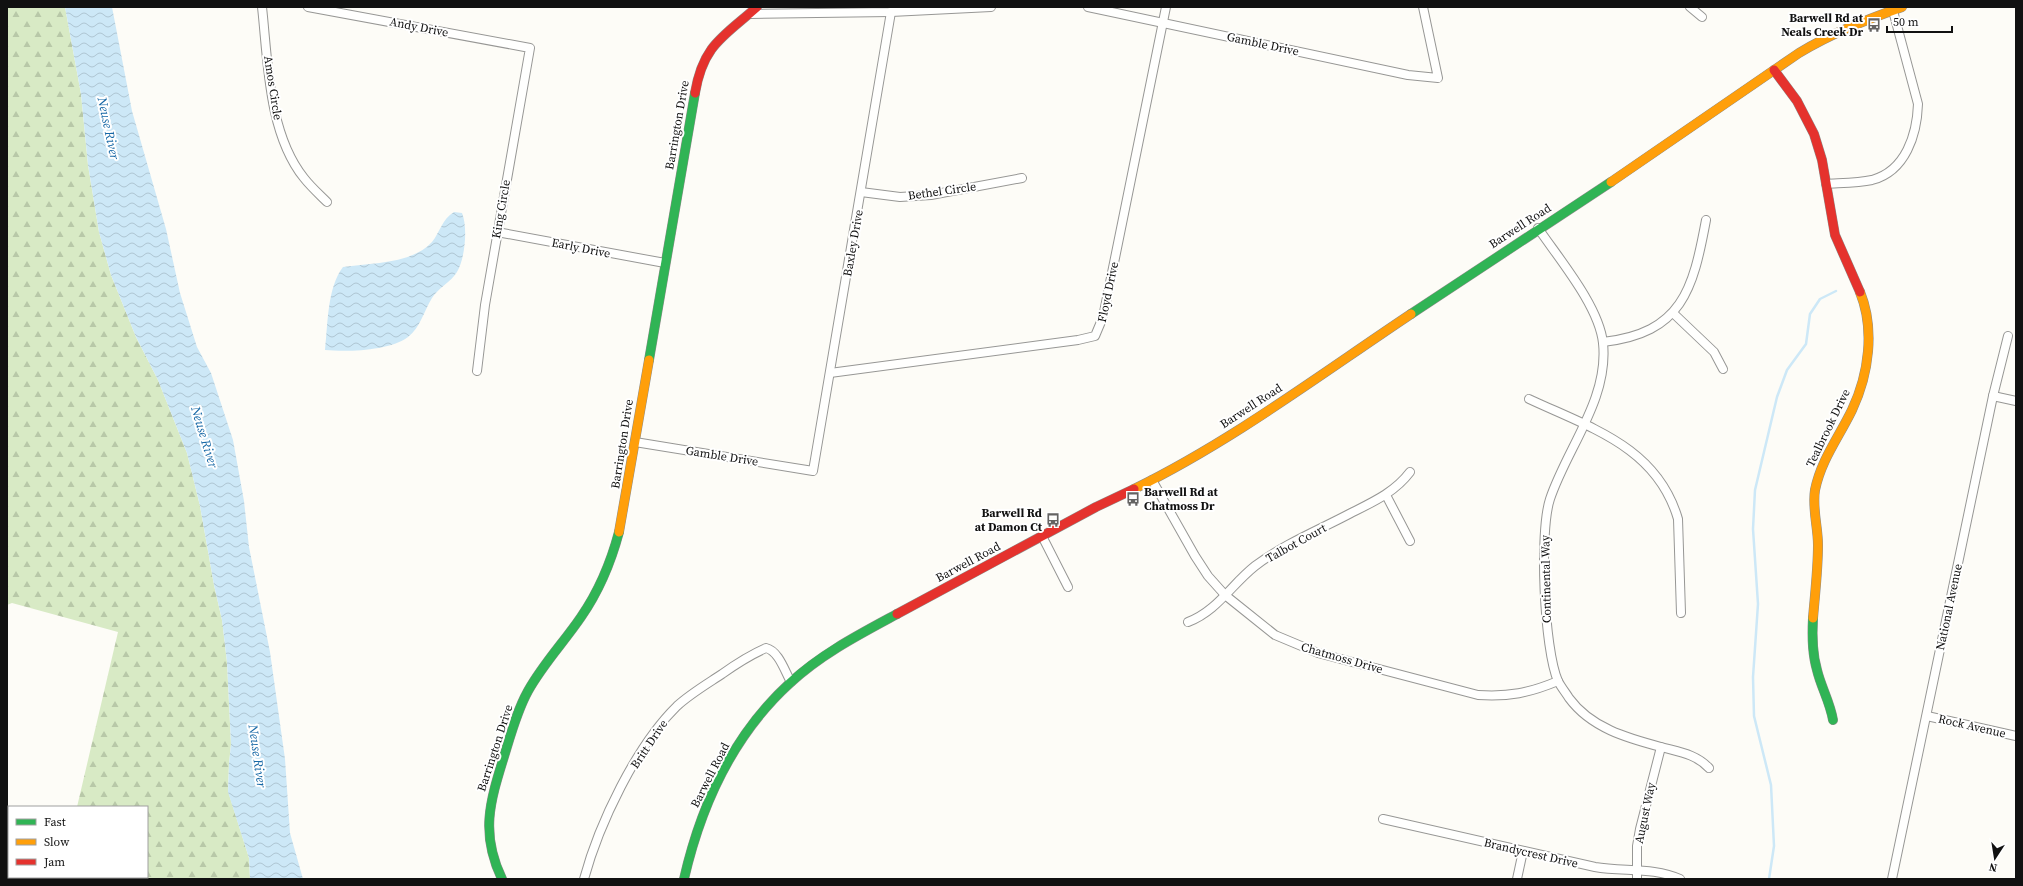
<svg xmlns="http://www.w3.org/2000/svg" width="2023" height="886" font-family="'Source Serif 4',serif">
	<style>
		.forest { fill: url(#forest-firs) }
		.water { fill: url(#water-waves) }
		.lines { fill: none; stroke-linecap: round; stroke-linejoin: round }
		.stream { stroke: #cde8f7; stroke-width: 2.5 }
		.street-casing { stroke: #979795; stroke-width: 10 }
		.fast-casing { stroke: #8e8d8b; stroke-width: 10 }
		.slow-casing { stroke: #8e8d8b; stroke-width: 10 }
		.jam-casing { stroke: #8e8d8b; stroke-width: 10 }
		.street { stroke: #fffffe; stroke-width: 8 }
		.fast { stroke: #30b455; stroke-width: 9 }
		.slow { stroke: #ff9f0a; stroke-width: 9 }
		.jam { stroke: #e5322d; stroke-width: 9 }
		.labels { text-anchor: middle; stroke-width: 4; stroke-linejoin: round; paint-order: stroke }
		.poi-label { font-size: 12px; font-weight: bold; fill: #111; stroke: #fff; text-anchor: end }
		.street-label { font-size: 12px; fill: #111; stroke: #fff }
		.water-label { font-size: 13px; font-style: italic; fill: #1768a6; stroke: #fff }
	</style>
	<defs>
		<pattern id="forest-firs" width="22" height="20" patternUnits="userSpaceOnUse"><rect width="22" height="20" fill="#d8eac5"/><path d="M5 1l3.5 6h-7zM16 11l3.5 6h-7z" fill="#b8c8a8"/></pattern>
		<pattern id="water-waves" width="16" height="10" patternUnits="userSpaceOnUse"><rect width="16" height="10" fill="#cde8f7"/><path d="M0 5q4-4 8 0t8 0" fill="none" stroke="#afc6d3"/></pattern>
	</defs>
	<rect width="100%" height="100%" fill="#fdfcf7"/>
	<path class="forest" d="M7,7H65L81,94L88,165L99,232L111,275L136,337L158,380L187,453L200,506L214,585L222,620L227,662L231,744L229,764L228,791L249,858L250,879H60V877H147V807H77L118,632L12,603L7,605Z"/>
	<g class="water">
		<path d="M65,7H112L132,111L166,229L180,293L197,347L211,373L233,440L244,501L249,547L270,652L285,759L290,833L303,879H250L249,858L228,792L229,764L231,744L227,662L222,620L214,585L200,506L187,453L158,380L136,337L111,275L99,232L88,165L81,94Z"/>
		<path d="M454,212L462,213C468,227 465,259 457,272C451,282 438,288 432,298C424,311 420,328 408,337C389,351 348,352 325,350C328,324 327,288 343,267C372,263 412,264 432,242C440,232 442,219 454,212Z"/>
	</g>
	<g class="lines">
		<path class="stream" d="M1769,879L1774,846L1771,785L1754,716L1753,677L1758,604L1753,529L1755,490L1777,397L1787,370L1806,344L1810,314L1820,299L1836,291"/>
		<defs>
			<g id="street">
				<path d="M262,7C268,61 268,133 304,178C311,187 319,194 327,202"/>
				<path d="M308,7L530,48L485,305L477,371"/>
				<path d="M1088,7L1408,75L1438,78L1423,7"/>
				<path d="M1690,7L1702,17"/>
				<path d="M750,14L891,12L991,7"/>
				<path d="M1826,184C1841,183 1858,183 1872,180C1906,171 1917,134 1918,104L1892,7"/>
				<path d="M861,192L900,197L931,195L1022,178"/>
				<path d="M1538,228C1559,259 1599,306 1603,343C1609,399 1567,448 1550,499C1539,532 1544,649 1558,681C1561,687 1566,693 1569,698C1591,728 1627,738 1661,747C1679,752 1696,754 1709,768"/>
				<path d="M497,232L665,263"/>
				<path d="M1673,313L1714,352L1723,369"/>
				<path d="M1603,342C1682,333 1693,290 1706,220"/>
				<path d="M830,373L1078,340L1095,336L1103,317L1166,7"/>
				<path d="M1993,396L2016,401"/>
				<path d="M1529,399C1591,428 1657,447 1678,519L1681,613"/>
				<path d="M635,442L813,471L891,12"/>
				<path d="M1152,480L1195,556L1208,576L1225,595L1275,635L1318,653L1478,695C1509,697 1529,693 1558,681"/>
				<path d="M1386,495L1410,541"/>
				<path d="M1042,536L1068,587"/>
				<path d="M1188,622C1217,611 1231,585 1255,566C1284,544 1319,530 1351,513C1373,502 1395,492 1410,472"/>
				<path d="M1927,716L2016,736"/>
				<path d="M1383,819L1595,867C1623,872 1654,867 1680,879"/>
				<path d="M584,879C599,824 636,746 677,706C690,694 707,684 722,674C736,664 750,655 766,648C779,651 785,672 791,682"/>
				<path d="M1517,879L1523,851"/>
				<path d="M1637,879V846L1640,829L1661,747"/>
				<path d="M1892,879L1993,396L2008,336"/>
			</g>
			<g id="fast">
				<path d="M1411,314L1611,182"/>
				<path d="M649,360L695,93"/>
				<path d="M1813,618C1812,635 1812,653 1817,670C1821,687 1830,702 1833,720"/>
				<path d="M502,879C479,831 491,799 506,750C512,730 518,709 528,691C543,664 564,642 581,617C599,591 611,562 619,532"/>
				<path d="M684,879C701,805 734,734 790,683C821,654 860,634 897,614"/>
			</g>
			<g id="slow">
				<path d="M1611,182L1799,53C1832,33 1866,20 1902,7"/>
				<path d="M1134,489C1232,441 1321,374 1411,314"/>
				<path d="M619,532L649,360"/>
				<path d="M1813,618C1815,594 1818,569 1818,545C1818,527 1812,508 1815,490C1821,460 1839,437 1852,410C1869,374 1875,329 1860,292"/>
			</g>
			<g id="jam">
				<path d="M1774,70L1797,101L1814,134L1822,160L1835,235L1860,292"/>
				<path d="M695,93C703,45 723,37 757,7"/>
				<path d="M897,614L1096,507L1134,489"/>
			</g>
		</defs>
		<use href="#street" class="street-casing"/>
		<use href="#fast" class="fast-casing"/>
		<use href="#slow" class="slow-casing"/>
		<use href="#jam" class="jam-casing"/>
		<use href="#street" class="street"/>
		<use href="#fast" class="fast"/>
		<use href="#slow" class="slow"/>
		<use href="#jam" class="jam"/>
	</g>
	<defs>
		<symbol id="bus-bare" viewBox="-9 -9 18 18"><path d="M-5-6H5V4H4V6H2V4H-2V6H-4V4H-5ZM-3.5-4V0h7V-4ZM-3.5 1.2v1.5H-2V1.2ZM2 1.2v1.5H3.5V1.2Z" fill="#646362" stroke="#fff" stroke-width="2.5" paint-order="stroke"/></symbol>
	</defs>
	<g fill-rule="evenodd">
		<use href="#bus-bare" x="1864" y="15" width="20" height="20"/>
		<use href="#bus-bare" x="1123" y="489" width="20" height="20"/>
		<use href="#bus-bare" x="1043" y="510" width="20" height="20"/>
	</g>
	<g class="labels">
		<g class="poi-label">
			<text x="1863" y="22">Barwell Rd at<tspan x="1863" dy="14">Neals Creek Dr</tspan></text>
			<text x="1144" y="496" text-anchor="start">Barwell Rd at<tspan x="1144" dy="14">Chatmoss Dr</tspan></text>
			<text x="1042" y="517">Barwell Rd<tspan x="1042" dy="14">at Damon Ct</tspan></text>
		</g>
		<g class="street-label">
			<text transform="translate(419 27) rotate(11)" y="4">Andy Drive</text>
			<text transform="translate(1263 44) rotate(12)" y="4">Gamble Drive</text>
			<text transform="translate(273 88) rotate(81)" y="4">Amos Circle</text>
			<text transform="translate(677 125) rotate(-80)" y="4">Barrington Drive</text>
			<text transform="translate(942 191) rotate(-8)" y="4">Bethel Circle</text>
			<text transform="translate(501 209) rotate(-80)" y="4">King Circle</text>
			<text transform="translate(1520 226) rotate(-33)" y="4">Barwell Road</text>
			<text transform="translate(853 243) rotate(-80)" y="4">Baxley Drive</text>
			<text transform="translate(581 248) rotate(11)" y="4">Early Drive</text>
			<text transform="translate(1108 292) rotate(-78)" y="4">Floyd Drive</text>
			<text transform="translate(1251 406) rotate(-33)" y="4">Barwell Road</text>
			<text transform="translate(1828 428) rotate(-64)" y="4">Tealbrook Drive</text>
			<text transform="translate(622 444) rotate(-81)" y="4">Barrington Drive</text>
			<text transform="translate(722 456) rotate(9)" y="4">Gamble Drive</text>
			<text transform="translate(1296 543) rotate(-29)" y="4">Talbot Court</text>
			<text transform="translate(968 562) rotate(-28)" y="4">Barwell Road</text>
			<text transform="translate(1546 579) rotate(-91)" y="4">Continental Way</text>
			<text transform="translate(1949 607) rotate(-78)" y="4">National Avenue</text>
			<text transform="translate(1342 658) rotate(16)" y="4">Chatmoss Drive</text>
			<text transform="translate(1972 726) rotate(13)" y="4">Rock Avenue</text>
			<text transform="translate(649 744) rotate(-56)" y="4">Britt Drive</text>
			<text transform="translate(495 748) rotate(-72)" y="4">Barrington Drive</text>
			<text transform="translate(710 775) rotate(-63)" y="4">Barwell Road</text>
			<text transform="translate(1645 813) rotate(-78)" y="4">August Way</text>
			<text transform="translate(1531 853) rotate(13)" y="4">Brandycrest Drive</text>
		</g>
		<g class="water-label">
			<text transform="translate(109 128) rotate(78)" y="5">Neuse River</text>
			<text transform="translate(205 437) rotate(73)" y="5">Neuse River</text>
			<text transform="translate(258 756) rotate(82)" y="5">Neuse River</text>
		</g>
	</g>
	<rect width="2023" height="886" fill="none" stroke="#111111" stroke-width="16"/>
	<rect x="8" y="806" width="140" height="72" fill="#ffffff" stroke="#a0a0a0"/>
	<rect x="16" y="819" width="20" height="6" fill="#30b455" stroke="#a0a0a0"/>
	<text x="44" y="826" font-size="12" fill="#111111">Fast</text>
	<rect x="16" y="839" width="20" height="6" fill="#ff9f0a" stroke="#a0a0a0"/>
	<text x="44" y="846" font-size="12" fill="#111111">Slow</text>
	<rect x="16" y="859" width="20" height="6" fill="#e5322d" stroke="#a0a0a0"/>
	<text x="44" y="866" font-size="12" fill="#111111">Jam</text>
	<g transform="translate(1995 858) rotate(192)" stroke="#ffffff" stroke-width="3" paint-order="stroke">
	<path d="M0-3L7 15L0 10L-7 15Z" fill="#111111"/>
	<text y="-6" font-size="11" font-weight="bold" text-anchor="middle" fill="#111111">N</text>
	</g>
	<path d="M1887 26v6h65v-6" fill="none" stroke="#111111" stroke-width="2"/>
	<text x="1893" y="26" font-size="12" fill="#111111" stroke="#ffffff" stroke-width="3" paint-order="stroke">50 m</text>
</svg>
